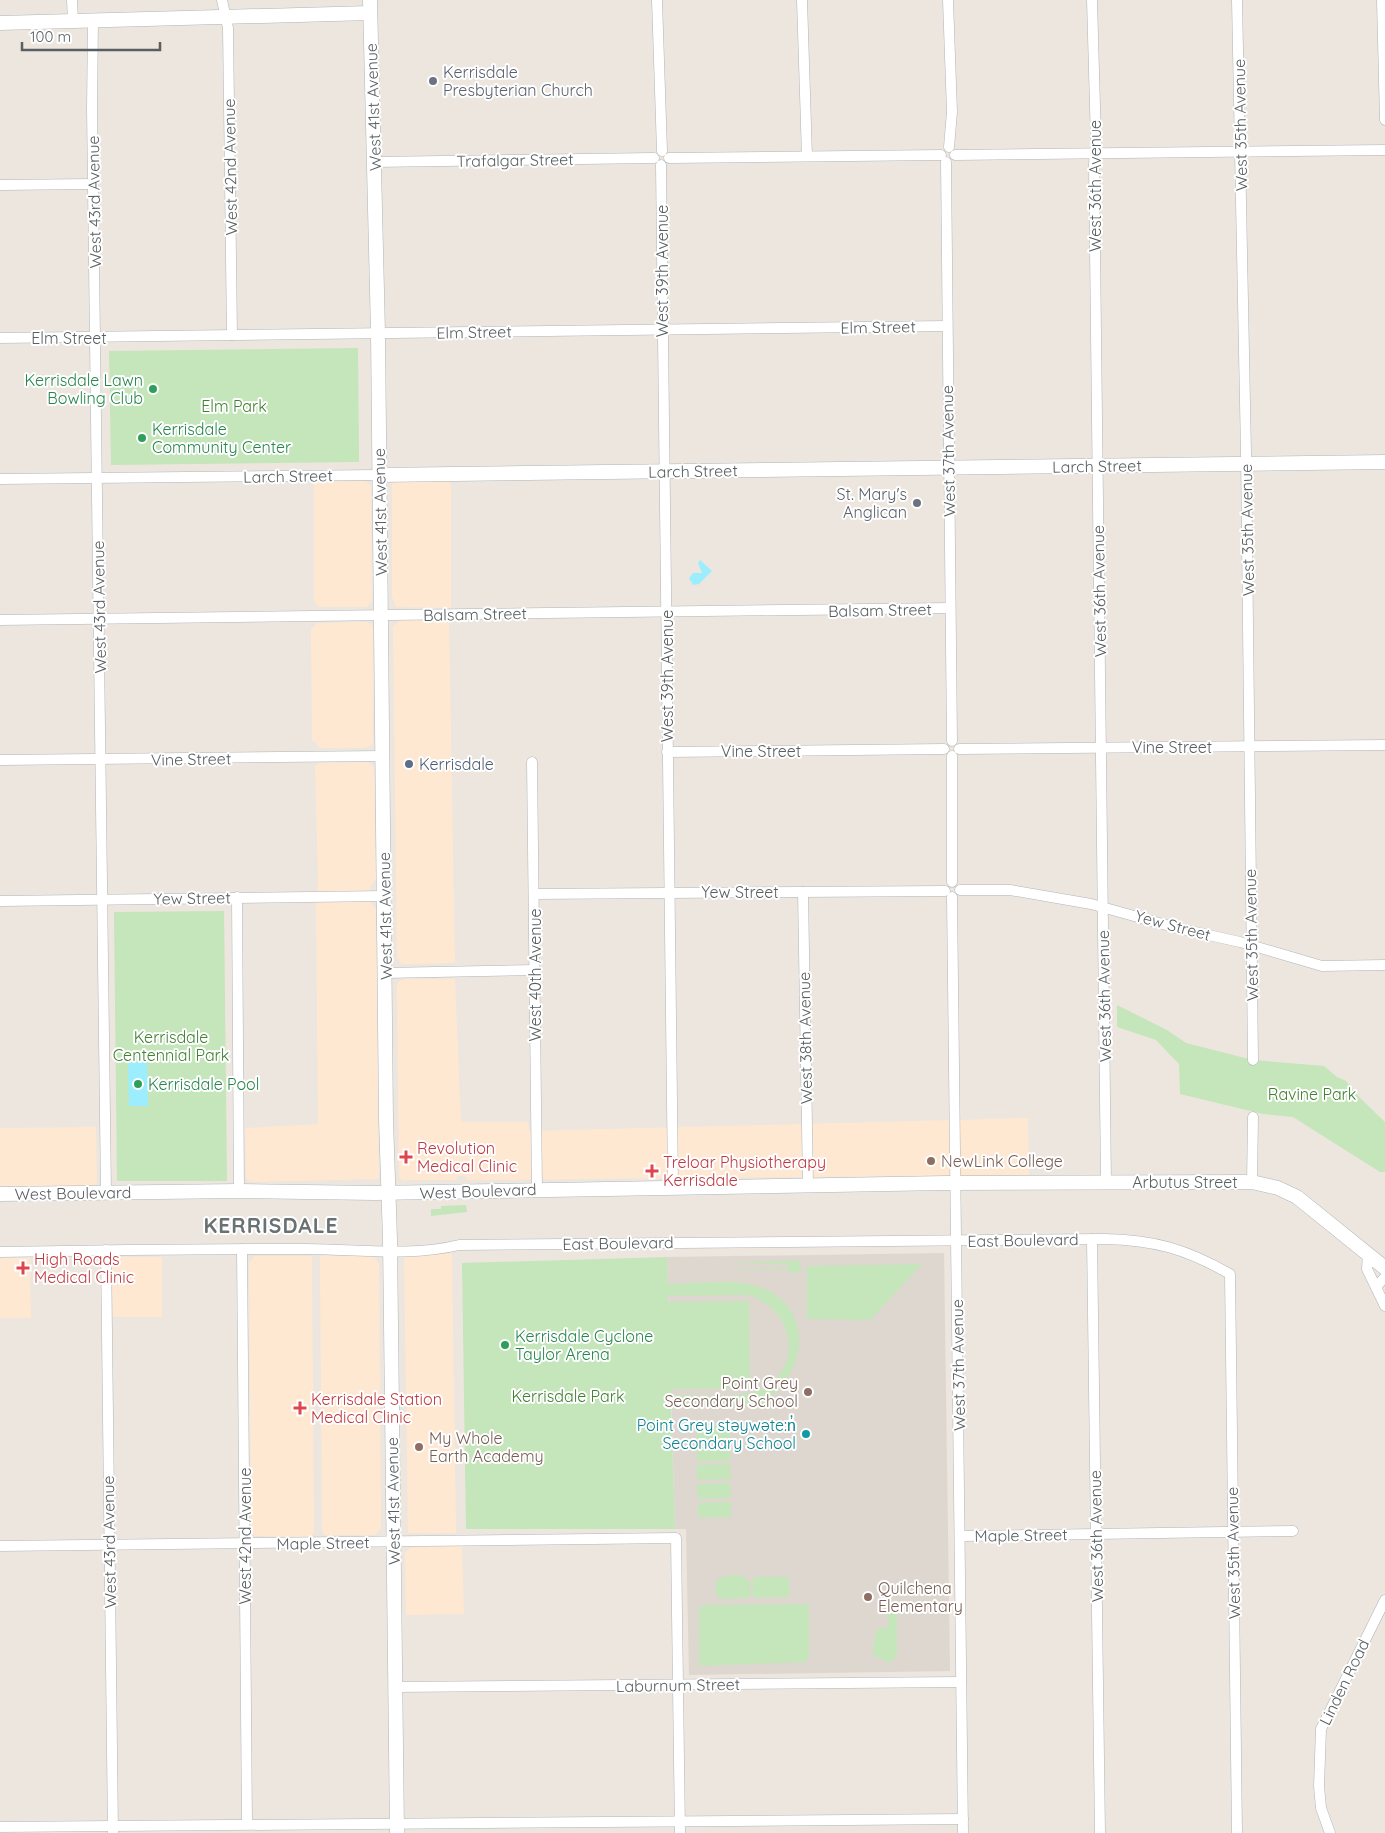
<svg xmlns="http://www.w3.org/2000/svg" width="1385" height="1833" font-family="Quicksand,sans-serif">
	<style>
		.commercial { fill: #fee8d2 }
		.education { fill: #ded7d0 }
		.green { fill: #c5e5ba; fill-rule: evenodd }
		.water { fill: #9ceeff }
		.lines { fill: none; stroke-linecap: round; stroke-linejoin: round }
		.street-casing { stroke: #b0b5b8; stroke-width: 11 }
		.secondary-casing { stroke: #afb5b8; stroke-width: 15 }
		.street { stroke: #fff; stroke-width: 10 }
		.secondary { stroke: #fff; stroke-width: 14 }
		.worship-dot { fill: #6b7280; stroke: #fff; stroke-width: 2 }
		.leisure-dot { fill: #2e9e5b; stroke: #fff; stroke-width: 2 }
		.service-dot { fill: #5c6f8a; stroke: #fff; stroke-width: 2 }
		.health-dot { fill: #e0444e; stroke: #fff; stroke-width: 2 }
		.education-dot { fill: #8d6e63; stroke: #fff; stroke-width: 2 }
		.culture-dot { fill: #0f9aa8; stroke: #fff; stroke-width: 2 }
		.labels { text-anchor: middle; stroke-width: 4; stroke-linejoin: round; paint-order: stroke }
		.worship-label { font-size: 16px; fill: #5b616d; stroke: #fff; text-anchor: start }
		.street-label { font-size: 16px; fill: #585e61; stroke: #fff }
		.leisure-label { font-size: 16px; fill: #27864d; stroke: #fff; text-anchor: start }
		.park-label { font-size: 16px; fill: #418031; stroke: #fff }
		.service-label { font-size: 16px; fill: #4e5e75; stroke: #fff; text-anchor: start }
		.health-label { font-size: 16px; fill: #be3a42; stroke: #fff; text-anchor: start }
		.education-label { font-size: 16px; fill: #785e54; stroke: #fff; text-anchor: start }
		.culture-label { font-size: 16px; fill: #0d838f; stroke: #fff; text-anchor: end }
		.district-label { font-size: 21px; font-weight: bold; letter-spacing: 1px; fill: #697173; stroke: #fff }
	</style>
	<rect width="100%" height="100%" fill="#ece6df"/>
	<g class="commercial">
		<path d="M448,478L451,486V608L396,607L392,597V484L394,481Z"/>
		<path d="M366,481L371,486L372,602L366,607H318L314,601V482Z"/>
		<path d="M449,619L455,963L404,964L400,963L397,957L393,627L400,620Z"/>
		<path d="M366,622L371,624L373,628V744L366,748H319L316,742L312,741L311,627H315V623Z"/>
		<path d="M320,763L367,762L374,767L376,878L370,888L371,903L376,909L379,1179L250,1182L246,1178L245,1128L318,1124L316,909L318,882L315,766Z"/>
		<path d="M404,979H455L461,1122H528L529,1131L1028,1118L1029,1175L468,1180L465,1176H458L456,1180H402L399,1177L397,987L398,982Z"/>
		<path d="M96,1127L97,1186H0V1128Z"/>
		<path d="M452,1253L456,1533H408L404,1259L410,1254Z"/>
		<path d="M255,1256H312L314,1533L310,1537L255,1536L251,1528L249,1262Z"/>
		<path d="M320,1256H370L375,1258L379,1264L381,1528L375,1535H324L322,1528Z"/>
		<path d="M117,1257H162V1317H113L112,1264Z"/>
		<path d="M0,1258H30L31,1318H0Z"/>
		<path d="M413,1546H462L464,1614L406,1615L405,1552Z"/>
	</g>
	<path class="education" d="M944,1253L950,1671L689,1675L686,1529H675L667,1257Z"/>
	<g class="green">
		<path d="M358,348L359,462L111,465L109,351Z"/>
		<path d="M224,911L227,1181H117L114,912Z"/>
		<path d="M1117,1005L1167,1030L1186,1043L1253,1060L1324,1066L1337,1077L1346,1081L1359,1097L1385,1122V1172H1380L1293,1117L1263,1114L1180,1094L1179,1064L1156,1040L1117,1027Z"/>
		<path d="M466,1205L467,1212L431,1216V1209H441V1206Z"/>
		<path d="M667,1257L668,1284C694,1284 723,1279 749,1284C808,1296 814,1358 772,1396L773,1405L671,1406L675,1529H466L462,1263ZM748,1295C795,1310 805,1369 759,1390C737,1399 695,1395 671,1395V1389L750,1388L749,1301L668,1302V1296Z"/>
		<path d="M788,1261H800L801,1272H788V1269L723,1270L788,1267V1264H723Z"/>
		<path d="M922,1264L870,1320L807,1319V1266Z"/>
		<path d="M730,1426V1441L697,1442L696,1427Z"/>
		<rect x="697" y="1446" width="33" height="15"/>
		<path d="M730,1464L731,1479L697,1480V1465Z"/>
		<path d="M730,1483L731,1498L698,1499L697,1484Z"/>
		<path d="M731,1502V1517L698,1518V1503Z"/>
		<path d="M740,1575L750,1581L751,1595L748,1598L721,1599L716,1595V1582L724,1576Z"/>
		<path d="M789,1577V1597L753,1598V1577Z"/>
		<path d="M809,1604V1657L805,1662L699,1666V1609L703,1605Z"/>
		<path d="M888,1610L897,1611V1654L891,1663L874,1656L873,1650L876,1630L888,1627Z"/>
	</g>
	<g class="water">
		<path d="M700,560L712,571L699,584L693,585L689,578L693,573H702L698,563Z"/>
		<path d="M136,1061L147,1062L148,1106H129L128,1063H135Z"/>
	</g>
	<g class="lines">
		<defs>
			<g id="street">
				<path d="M72,0L73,21"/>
				<path d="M222,0L228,28L232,335"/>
				<path d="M657,0L662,151"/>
				<path d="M802,0L807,156"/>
				<path d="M948,0L952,112L949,147"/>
				<path d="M1092,0L1096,142L1094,164L1106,1183"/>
				<path d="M1237,0L1246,453L1253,1060"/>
				<path d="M1382,0L1385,120"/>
				<path d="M93,20L92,109L106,1193"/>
				<path d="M955,155L1385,150"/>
				<path d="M669,158L941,155"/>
				<path d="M375,162L654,158"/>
				<path d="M946,162L952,741"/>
				<path d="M661,165L673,1186"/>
				<path d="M0,185L93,184"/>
				<path d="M0,338L947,326"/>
				<path d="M0,479L379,475"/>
				<path d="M0,620L950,608"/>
				<path d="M959,749L1385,745"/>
				<path d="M667,752L944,749"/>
				<path d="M952,756V882"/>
				<path d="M0,760L382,756"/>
				<path d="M532,762L537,1189"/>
				<path d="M960,890H1010L1091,904L1177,928L1240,942L1322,966L1385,965"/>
				<path d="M803,892L808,1185"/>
				<path d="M535,894L945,891"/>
				<path d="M237,897L239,1191"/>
				<path d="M952,897L963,1833"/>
				<path d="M0,901L384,896"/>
				<path d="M385,973L535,970"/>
				<path d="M1252,1182L1253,1117"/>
				<path d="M1092,1239L1100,1833"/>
				<path d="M242,1249L247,1824"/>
				<path d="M106,1250L113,1833"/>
				<path d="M0,1252C101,1250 203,1249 304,1249C353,1249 411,1257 459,1245L1104,1239C1155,1240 1186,1249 1230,1274L1237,1833"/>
				<path d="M1368,1253L1367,1269L1385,1306"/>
				<path d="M1376,1287L1385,1277"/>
				<path d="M960,1536L1293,1531"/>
				<path d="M0,1546L676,1538L680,1833"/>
				<path d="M395,1687L961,1682"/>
				<path d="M0,1827L963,1819"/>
				<path d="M1330,1833L1321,1808L1319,1786L1321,1729L1385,1600"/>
			</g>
			<g id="secondary">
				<path d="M370,0L378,333L386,1120L390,1239L397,1833"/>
				<path d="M0,23L370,13"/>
				<path d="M379,475L1385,462"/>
				<path d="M0,1194L239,1191L375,1193L946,1183L1252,1182L1278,1188L1297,1197L1385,1268"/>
			</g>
		</defs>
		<use href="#street" class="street-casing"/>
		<use href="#secondary" class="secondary-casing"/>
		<use href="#street" class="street"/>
		<use href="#secondary" class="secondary"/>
	</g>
	<g class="worship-dot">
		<circle cx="433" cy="81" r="5"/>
		<circle cx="917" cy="503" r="5"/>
	</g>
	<g class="leisure-dot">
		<circle cx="153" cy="389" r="5"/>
		<circle cx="142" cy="438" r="5"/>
		<circle cx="138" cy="1084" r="5"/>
		<circle cx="505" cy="1345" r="5"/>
	</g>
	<circle class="service-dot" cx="409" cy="764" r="5"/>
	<g class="health-dot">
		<path d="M403.5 1149.5h5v5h5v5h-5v5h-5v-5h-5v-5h5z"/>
		<path d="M649.5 1163.5h5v5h5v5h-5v5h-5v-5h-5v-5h5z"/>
		<path d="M20.5 1260.5h5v5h5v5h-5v5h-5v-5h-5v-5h5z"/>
		<path d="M297.5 1400.5h5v5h5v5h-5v5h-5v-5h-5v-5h5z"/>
	</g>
	<g class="education-dot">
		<circle cx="931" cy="1161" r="5"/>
		<circle cx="808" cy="1392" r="5"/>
		<circle cx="419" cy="1447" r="5"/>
		<circle cx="868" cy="1597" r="5"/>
	</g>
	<circle class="culture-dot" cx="806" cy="1434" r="5"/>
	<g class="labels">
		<g class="worship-label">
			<text x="443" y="78">Kerrisdale<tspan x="443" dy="18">Presbyterian Church</tspan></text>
			<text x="907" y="500" text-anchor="end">St. Mary's<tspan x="907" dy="18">Anglican</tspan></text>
		</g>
		<g class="street-label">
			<text transform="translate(373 107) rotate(-92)" y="6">West 41st Avenue</text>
			<text transform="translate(1240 125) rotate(-91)" y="6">West 35th Avenue</text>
			<text transform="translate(515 160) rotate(-1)" y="6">Trafalgar Street</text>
			<text transform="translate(230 167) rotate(-91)" y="6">West 42nd Avenue</text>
			<text transform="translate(1095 186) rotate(-90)" y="6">West 36th Avenue</text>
			<text transform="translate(94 202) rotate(-91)" y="6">West 43rd Avenue</text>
			<text transform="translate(662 271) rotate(-90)" y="6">West 39th Avenue</text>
			<text transform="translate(878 327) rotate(-1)" y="6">Elm Street</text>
			<text transform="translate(474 332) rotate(-1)" y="6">Elm Street</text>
			<text x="69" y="344">Elm Street</text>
			<text transform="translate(948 451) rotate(-91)" y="6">West 37th Avenue</text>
			<text transform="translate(1097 466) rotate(-1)" y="6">Larch Street</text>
			<text transform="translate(693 471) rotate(-1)" y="6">Larch Street</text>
			<text transform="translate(288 476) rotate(-1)" y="6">Larch Street</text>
			<text transform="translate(380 512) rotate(-91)" y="6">West 41st Avenue</text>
			<text transform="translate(1247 530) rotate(-91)" y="6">West 35th Avenue</text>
			<text transform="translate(1099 591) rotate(-91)" y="6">West 36th Avenue</text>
			<text transform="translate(99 607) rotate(-91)" y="6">West 43rd Avenue</text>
			<text transform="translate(880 610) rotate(-1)" y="6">Balsam Street</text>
			<text transform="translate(475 614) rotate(-1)" y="6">Balsam Street</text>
			<text transform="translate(667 676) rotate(-90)" y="6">West 39th Avenue</text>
			<text x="1172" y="753">Vine Street</text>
			<text x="761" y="757">Vine Street</text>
			<text transform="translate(191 759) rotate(-1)" y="6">Vine Street</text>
			<text x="740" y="898">Yew Street</text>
			<text transform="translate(192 898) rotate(-1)" y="6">Yew Street</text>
			<text transform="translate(385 916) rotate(-91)" y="6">West 41st Avenue</text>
			<text transform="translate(1173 925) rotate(15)" y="6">Yew Street</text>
			<text transform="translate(1251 935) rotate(-91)" y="6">West 35th Avenue</text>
			<text transform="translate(535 975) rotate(-90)" y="6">West 40th Avenue</text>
			<text transform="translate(1104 996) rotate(-91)" y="6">West 36th Avenue</text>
			<text transform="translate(805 1038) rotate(-91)" y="6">West 38th Avenue</text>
			<text x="1185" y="1188">Arbutus Street</text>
			<text transform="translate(478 1191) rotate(-2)" y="6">West Boulevard</text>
			<text transform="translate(73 1193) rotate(-1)" y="6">West Boulevard</text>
			<text transform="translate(1023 1240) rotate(-1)" y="6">East Boulevard</text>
			<text transform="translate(618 1243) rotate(-1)" y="6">East Boulevard</text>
			<text transform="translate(958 1365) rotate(-91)" y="6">West 37th Avenue</text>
			<text transform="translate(393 1501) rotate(-91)" y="6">West 41st Avenue</text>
			<text transform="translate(1021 1535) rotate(-1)" y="6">Maple Street</text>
			<text transform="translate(245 1536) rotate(-90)" y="6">West 42nd Avenue</text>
			<text transform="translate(1096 1536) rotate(-91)" y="6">West 36th Avenue</text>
			<text transform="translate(109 1542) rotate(-91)" y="6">West 43rd Avenue</text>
			<text transform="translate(323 1543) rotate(-1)" y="6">Maple Street</text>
			<text transform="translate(1233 1553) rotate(-91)" y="6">West 35th Avenue</text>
			<text transform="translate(1344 1682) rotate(-64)" y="6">Linden Road</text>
			<text transform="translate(678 1685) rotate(-1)" y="6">Laburnum Street</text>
		</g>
		<g class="leisure-label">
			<text x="143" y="386" text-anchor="end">Kerrisdale Lawn<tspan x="143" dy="18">Bowling Club</tspan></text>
			<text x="152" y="435">Kerrisdale<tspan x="152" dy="18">Community Center</tspan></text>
			<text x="148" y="1090">Kerrisdale Pool</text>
			<text x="515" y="1342">Kerrisdale Cyclone<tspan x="515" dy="18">Taylor Arena</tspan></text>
		</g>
		<g class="park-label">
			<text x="234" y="412">Elm Park</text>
			<text x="171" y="1043">Kerrisdale<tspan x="171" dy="18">Centennial Park</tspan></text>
			<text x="1312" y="1100">Ravine Park</text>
			<text x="568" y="1402">Kerrisdale Park</text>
		</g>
		<g class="service-label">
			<text x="419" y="770">Kerrisdale</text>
		</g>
		<g class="health-label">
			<text x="417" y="1154">Revolution<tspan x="417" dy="18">Medical Clinic</tspan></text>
			<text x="663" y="1168">Treloar Physiotherapy<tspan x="663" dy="18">Kerrisdale</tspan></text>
			<text x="34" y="1265">High Roads<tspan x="34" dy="18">Medical Clinic</tspan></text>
			<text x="311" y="1405">Kerrisdale Station<tspan x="311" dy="18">Medical Clinic</tspan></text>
		</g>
		<g class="education-label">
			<text x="941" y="1167">NewLink College</text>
			<text x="798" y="1389" text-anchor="end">Point Grey<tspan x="798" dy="18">Secondary School</tspan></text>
			<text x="429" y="1444">My Whole<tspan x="429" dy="18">Earth Academy</tspan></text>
			<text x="878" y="1594">Quilchena<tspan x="878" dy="18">Elementary</tspan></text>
		</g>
		<g class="culture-label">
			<text x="796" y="1431">Point Grey stəywəte:n̓<tspan x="796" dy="18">Secondary School</tspan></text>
		</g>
		<g class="district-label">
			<text x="271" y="1233">KERRISDALE</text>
		</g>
	</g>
	<path d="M22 42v8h138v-8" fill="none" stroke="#585e61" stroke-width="2.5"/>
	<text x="30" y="42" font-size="15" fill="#585e61" stroke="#ffffff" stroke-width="4" paint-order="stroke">100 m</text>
</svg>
